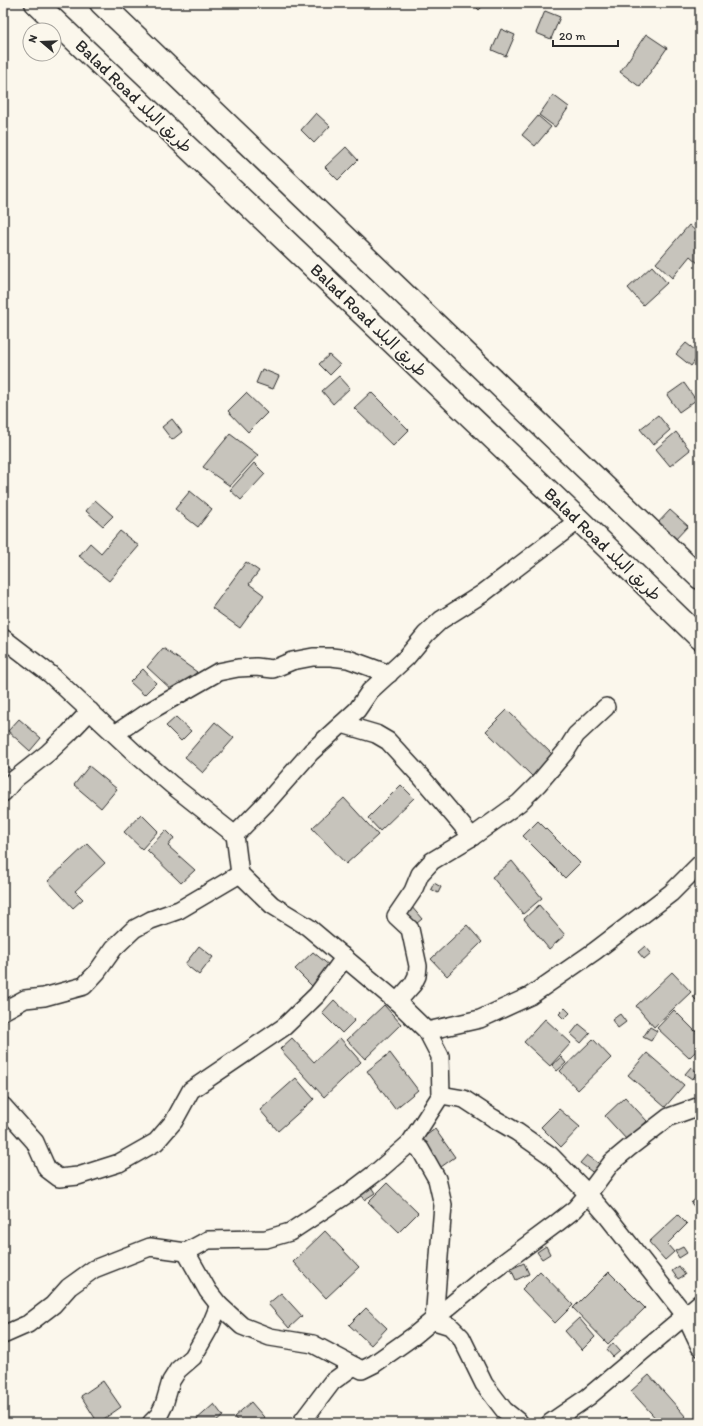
<svg xmlns="http://www.w3.org/2000/svg" width="703" height="1426" font-family="Itim,'Playpen Sans Arabic',sans-serif">
	<style>
		.building { fill: #c7c4bc; stroke: #2b2b2b }
		.lines { fill: none; stroke-linecap: round; stroke-linejoin: round }
		.minor-casing { stroke: #2b2b2b; stroke-width: 20 }
		.trunk-casing { stroke: #2b2b2b; stroke-width: 25 }
		.minor { stroke: #fbf7ec; stroke-width: 17 }
		.trunk { stroke: #fbf7ec; stroke-width: 22 }
		.labels { text-anchor: middle; stroke-width: 3; stroke-linejoin: round; paint-order: stroke }
		.street-label { font-size: 17px; fill: #2b2b2b; stroke: #fbf7ec }
	</style>
	<rect width="100%" height="100%" fill="#fbf7ec"/>
	<filter id="ink" filterUnits="userSpaceOnUse"><feTurbulence type="fractalNoise" baseFrequency=".025" numOctaves="2"/><feDisplacementMap in="SourceGraphic" scale="8" xChannelSelector="R" yChannelSelector="G"/><feConvolveMatrix kernelMatrix="1 2 1 2 8 2 1 2 1" color-interpolation-filters="sRGB"/></filter>
	<g filter="url(#ink)">
		<g class="building">
			<path d="M472,3H486L479,10Z"/>
			<path d="M545,11L560,17L551,39L536,33Z"/>
			<path d="M501,29L515,35L506,56L492,50Z"/>
			<path d="M646,34L667,48L640,87L620,72Z"/>
			<path d="M553,95L569,107L555,127L539,115Z"/>
			<path d="M316,113L330,126L314,143L301,130Z"/>
			<path d="M538,116L551,127L535,146L522,135Z"/>
			<path d="M346,147L358,160L338,180L325,167Z"/>
			<path d="M700,217V232L693,224Z"/>
			<path d="M689,225L700,235V265L690,256L672,278L656,263Z"/>
			<path d="M652,266L667,283L643,305L628,288Z"/>
			<path d="M686,343L700,354L691,366L676,354Z"/>
			<path d="M329,355L340,365L330,375L319,364Z"/>
			<path d="M262,369L279,376L273,389L256,383Z"/>
			<path d="M339,376L350,388L333,404L322,391Z"/>
			<path d="M684,383L696,400L679,412L667,395Z"/>
			<path d="M371,392L409,430L393,446L354,408Z"/>
			<path d="M246,393L267,413L248,432L228,411Z"/>
			<path d="M658,415L670,430L653,445L640,429Z"/>
			<path d="M172,419L182,432L172,440L162,427Z"/>
			<path d="M676,432L690,450L670,466L656,449Z"/>
			<path d="M230,434L258,455L230,486L203,467Z"/>
			<path d="M254,463L265,474L241,500L230,490Z"/>
			<path d="M190,491L212,509L198,527L175,509Z"/>
			<path d="M95,500L113,516L103,526L86,511Z"/>
			<path d="M670,510L688,526L673,542L655,526Z"/>
			<path d="M120,531L139,546L109,581L79,556L90,543L101,553Z"/>
			<path d="M246,562L259,571L249,584L264,595L240,628L212,608Z"/>
			<path d="M163,648L197,672L174,692L147,667Z"/>
			<path d="M143,669L156,683L144,695L130,682Z"/>
			<path d="M507,710L555,757L534,778L486,731Z"/>
			<path d="M176,717L191,731L181,741L166,726Z"/>
			<path d="M19,719L41,738L30,751L8,731Z"/>
			<path d="M215,722L234,738L203,773L185,757Z"/>
			<path d="M3,763L13,772L3,782Z"/>
			<path d="M89,766L117,789L101,808L74,785Z"/>
			<path d="M401,785L414,798L380,831L368,818Z"/>
			<path d="M344,798L378,835L346,864L312,828Z"/>
			<path d="M141,814L158,831L142,849L124,832Z"/>
			<path d="M538,821L580,863L565,878L523,836Z"/>
			<path d="M166,830L174,838L168,846L195,870L181,883L147,850Z"/>
			<path d="M87,844L105,863L75,891L83,899L73,908L48,881Z"/>
			<path d="M512,861L542,898L523,914L492,877Z"/>
			<path d="M434,883L441,887L438,893L431,889Z"/>
			<path d="M539,905L565,935L549,949L524,919Z"/>
			<path d="M411,906L422,919L411,928L401,915Z"/>
			<path d="M467,925L482,942L447,976L431,959Z"/>
			<path d="M199,946L213,957L199,975L185,964Z"/>
			<path d="M645,946L651,953L644,959L638,952Z"/>
			<path d="M313,952L330,966L312,986L295,969Z"/>
			<path d="M672,972L691,992L654,1027L636,1006Z"/>
			<path d="M700,991V1004L693,997Z"/>
			<path d="M334,1000L355,1020L342,1033L322,1013Z"/>
			<path d="M384,1005L401,1024L365,1059L347,1040Z"/>
			<path d="M565,1008L570,1013L564,1019L559,1014Z"/>
			<path d="M674,1010L700,1036V1047L689,1058L657,1028Z"/>
			<path d="M620,1014L626,1022L618,1028L612,1020Z"/>
			<path d="M545,1019L571,1043L550,1066L524,1042Z"/>
			<path d="M579,1024L590,1033L581,1043L571,1034Z"/>
			<path d="M650,1027L657,1031L651,1041L643,1037Z"/>
			<path d="M292,1038L314,1062L340,1038L361,1062L324,1097L280,1049Z"/>
			<path d="M593,1039L611,1058L578,1090L560,1071Z"/>
			<path d="M390,1053L418,1090L395,1109L367,1071Z"/>
			<path d="M647,1053L684,1085L665,1107L628,1075Z"/>
			<path d="M561,1057L566,1063L557,1071L552,1065Z"/>
			<path d="M691,1067L698,1073L692,1079L685,1074Z"/>
			<path d="M296,1078L314,1099L278,1131L260,1110Z"/>
			<path d="M625,1097L647,1121L627,1140L605,1116Z"/>
			<path d="M559,1109L580,1127L561,1147L541,1127Z"/>
			<path d="M435,1129L455,1157L441,1167L421,1139Z"/>
			<path d="M587,1155L601,1165L595,1174L580,1163Z"/>
			<path d="M368,1182L375,1193L364,1200L357,1189Z"/>
			<path d="M387,1183L418,1213L399,1232L368,1202Z"/>
			<path d="M700,1195V1213L691,1203Z"/>
			<path d="M678,1215L687,1224L667,1244L674,1252L665,1260L649,1242Z"/>
			<path d="M325,1231L359,1267L326,1298L293,1262Z"/>
			<path d="M546,1246L550,1254L542,1259L537,1252Z"/>
			<path d="M683,1247L687,1253L679,1258L675,1251Z"/>
			<path d="M524,1263L529,1274L516,1280L511,1269Z"/>
			<path d="M679,1266L685,1275L678,1279L672,1271Z"/>
			<path d="M540,1271L573,1305L555,1323L522,1289Z"/>
			<path d="M609,1272L645,1308L608,1344L573,1308Z"/>
			<path d="M281,1293L302,1316L289,1328L268,1304Z"/>
			<path d="M366,1308L387,1328L371,1345L349,1325Z"/>
			<path d="M579,1318L595,1337L582,1350L565,1331Z"/>
			<path d="M613,1343L620,1351L613,1357L607,1350Z"/>
			<path d="M649,1375L686,1417L680,1423H660L631,1391Z"/>
			<path d="M103,1381L121,1407L98,1423L81,1396Z"/>
			<path d="M251,1402L269,1423H239L234,1417Z"/>
			<path d="M214,1404L223,1416L215,1423H197L195,1421Z"/>
			<path d="M626,1417L631,1423H619Z"/>
		</g>
		<g class="lines">
			<defs>
				<g id="minor">
					<path d="M3,638L50,674L138,756L172,785L235,835"/>
					<path d="M342,724L376,734L388,741L423,779L472,837"/>
					<path d="M115,734L143,715L218,672L238,668L256,667L273,669L292,661L313,657H331L348,659L389,674"/>
					<path d="M3,793L15,779L48,753L69,733L90,711"/>
					<path d="M397,1002L413,984L417,976L418,966L410,929L396,916L413,891L420,874L432,861L472,837L519,803L538,784L566,751L576,735L606,707"/>
					<path d="M3,1011L25,999L44,997L84,986L97,972L114,948L134,929L151,920L179,910L240,874"/>
					<path d="M427,1031L480,1019L530,996L595,951L671,893L700,864"/>
					<path d="M441,1095L464,1099L493,1118L517,1132L550,1155L588,1194L608,1217L685,1315L700,1347"/>
					<path d="M3,1106L35,1142L47,1169L59,1178L78,1176L119,1163L156,1142L174,1121L191,1090L284,1027L317,995L345,957"/>
					<path d="M410,1143L420,1149L437,1179L443,1205L434,1321L450,1326L461,1337L484,1384L504,1410L520,1423"/>
					<path d="M186,1252L208,1291L219,1305L242,1326L270,1337L313,1344L362,1370L374,1364L415,1335L487,1275L557,1223L575,1209L588,1194L612,1162L630,1147L669,1117L700,1106"/>
					<path d="M3,1335L28,1324L53,1305L69,1287L94,1269L150,1247L186,1252L208,1240L266,1239L290,1232L349,1193L378,1171L410,1143L441,1095L440,1056L427,1031L397,1002L308,927L272,905L240,874L235,835L268,801L311,752L357,710L370,691L406,658L426,634L441,620L482,594L579,520"/>
					<path d="M151,1423L159,1415L164,1405L171,1381L178,1370L193,1357L210,1327L219,1305"/>
					<path d="M301,1423L332,1382L354,1366"/>
					<path d="M550,1423L588,1397L700,1303"/>
				</g>
				<g id="trunk">
					<path d="M36,3L579,520L700,638"/>
					<path d="M101,3L700,578"/>
				</g>
			</defs>
			<use href="#minor" class="minor-casing"/>
			<use href="#trunk" class="trunk-casing"/>
			<use href="#minor" class="minor"/>
			<use href="#trunk" class="trunk"/>
		</g>
	</g>
	<g class="labels">
		<g class="street-label">
			<text transform="translate(134 96) rotate(44)" y="6">Balad Road طريق البلد</text>
			<text transform="translate(369 320) rotate(44)" y="6">Balad Road طريق البلد</text>
			<text transform="translate(603 544) rotate(44)" y="6">Balad Road طريق البلد</text>
		</g>
	</g>
	<rect width="703" height="1426" fill="none" stroke="#fbf7ec" stroke-width="16"/>
	<rect x="8" y="8" width="687" height="1410" fill="none" stroke="#2b2b2b" stroke-width="1.5" filter="url(#ink)"/>
	<g transform="translate(42 42) rotate(289)"><circle r="19" fill="#fbf7ec" stroke="#a8a59f"/>
	<path d="M0-3L7 15L0 10L-7 15Z" fill="#2b2b2b"/>
	<text y="-6" font-size="11" font-weight="bold" text-anchor="middle" fill="#2b2b2b">N</text>
	</g>
	<path d="M553 40v6h65v-6" fill="none" stroke="#2b2b2b" stroke-width="2"/>
	<text x="559" y="40" font-size="12" fill="#2b2b2b" stroke="#fbf7ec" stroke-width="3" paint-order="stroke">20 m</text>
</svg>
